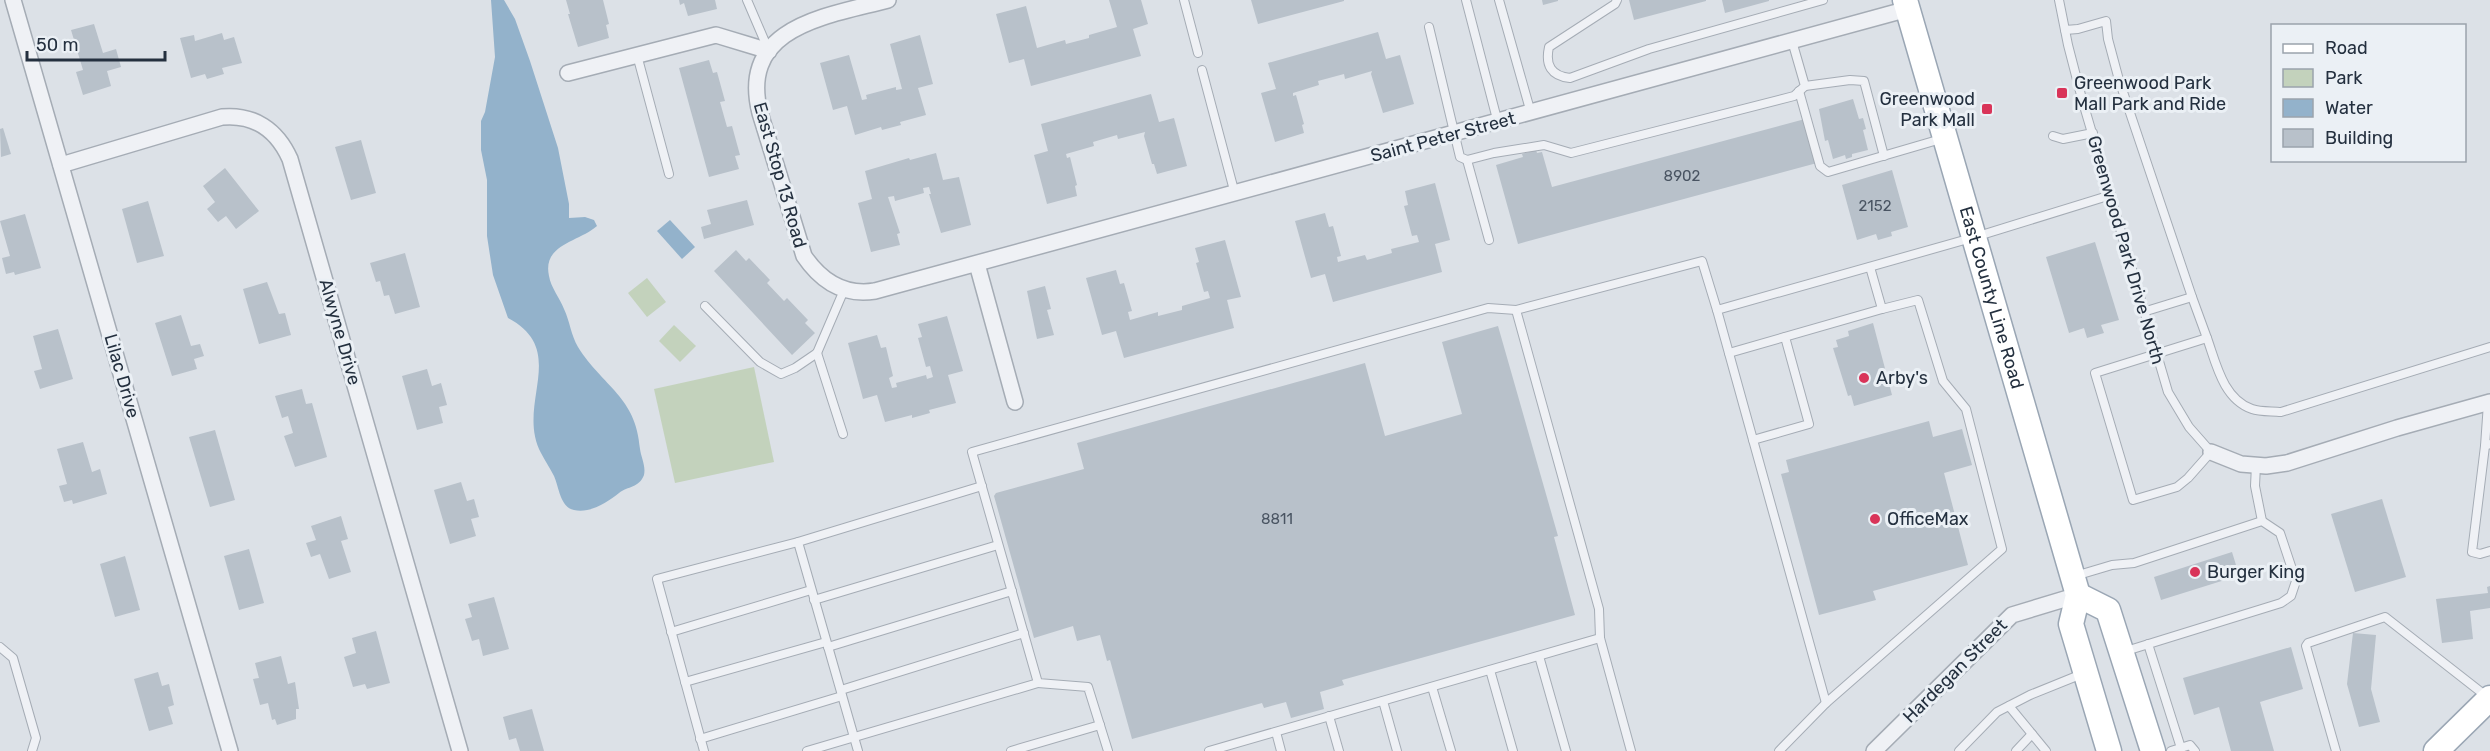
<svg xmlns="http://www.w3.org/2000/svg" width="2490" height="751" font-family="Rubik,sans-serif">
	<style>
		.green { fill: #c3d2bc }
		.water { fill: #93b2cb }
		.building { fill: #b8c1ca }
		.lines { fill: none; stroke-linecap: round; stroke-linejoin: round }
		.lane-casing { stroke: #a5acb5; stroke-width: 10 }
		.street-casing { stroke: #a5acb5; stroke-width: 18 }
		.primary-casing { stroke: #9aa6b4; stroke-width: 27 }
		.lane { stroke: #eff1f5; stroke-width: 8 }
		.street { stroke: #eff1f5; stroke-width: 15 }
		.primary { stroke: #fff; stroke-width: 24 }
		.poi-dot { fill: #d93459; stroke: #ebf0f5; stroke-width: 2 }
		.labels { text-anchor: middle; stroke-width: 6; stroke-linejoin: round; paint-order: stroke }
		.number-label { font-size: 15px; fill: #495462 }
		.poi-label { font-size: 18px; fill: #24303f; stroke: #ebf0f5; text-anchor: start }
		.street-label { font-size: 18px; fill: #24303f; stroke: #ebf0f5 }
	</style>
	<rect width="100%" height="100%" fill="#dce1e7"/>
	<g class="green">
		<path d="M647,278L666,302L647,317L628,293Z"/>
		<path d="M674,325L696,346L680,362L659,341Z"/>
		<path d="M754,367L774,462L675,483L654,389Z"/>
	</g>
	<g class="water">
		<path d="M491,0H504L515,19L530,61L558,148L569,204V218L585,217L594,220L597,226C579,242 542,244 549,276C551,288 560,298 564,309C570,322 571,335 578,347C603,387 636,396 640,449C641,457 646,466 644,475C639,488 628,486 619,493C608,502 589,514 574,510C560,507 559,487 554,476C550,468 545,461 541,453C515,404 570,351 508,318L493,275L487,236V180L481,150V121L485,112L495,57Z"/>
		<path d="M670,220L695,247L682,259L657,231Z"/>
	</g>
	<g class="building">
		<path d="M566,0H603L609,24L606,25L609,38L578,47L568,14H570Z"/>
		<path d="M679,0H715L717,9L688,16L684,3L680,5Z"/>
		<path d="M1109,0H1141L1148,24L1133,29L1141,56L1031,86L1024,59L1009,63L996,14L1026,6L1037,48L1065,40L1066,44L1089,38V35L1117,27Z"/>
		<path d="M1251,0H1344V1L1258,24Z"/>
		<path d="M1542,0H1558V1L1543,5Z"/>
		<path d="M1629,0H1706V1L1634,20Z"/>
		<path d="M1722,0H1769V1L1725,13Z"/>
		<path d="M94,24L103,53L116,49L121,67L107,71L111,86L83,95L76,72L83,70L71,30Z"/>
		<path d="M1378,32L1386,59L1400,55L1414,104L1383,113L1371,74L1372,71L1345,79L1344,74L1318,81L1319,85L1293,93V96L1296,95L1304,124L1302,125L1304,133L1275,142L1261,93L1276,89L1268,63Z"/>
		<path d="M222,33L224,40L234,37L242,63L222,68L224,74L207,79L205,74L191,78L180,38L194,35L195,41Z"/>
		<path d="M920,35L933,84L918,88L926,115L900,122L901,125L882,130L881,127L855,135L847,106L833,110L820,63L849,55L862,100L867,99L866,95L896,87V90L902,89L890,44Z"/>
		<path d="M709,60L713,73L717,72L725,101L720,102L727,127L732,126L740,155L735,156L739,169L709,177L679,68Z"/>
		<path d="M1151,94L1159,122L1174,118L1187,166L1157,174L1154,164H1152L1144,136L1145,132L1118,139L1117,135L1093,142L1094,146L1066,154L1067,158L1070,157L1077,185L1075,186L1077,196L1047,204L1034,155L1048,151L1041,124Z"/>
		<path d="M1853,99L1859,119L1863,118L1866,129L1863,130L1868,150L1852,154V157L1846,159L1845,155L1833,159L1828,140L1825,141L1819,109Z"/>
		<path d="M1805,119L1817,163L1518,244L1496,165L1523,157L1522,154L1536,150L1537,153L1542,152L1552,187Z"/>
		<path d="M3,128L11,154L1,157L0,129Z"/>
		<path d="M361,140L376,193L351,200L335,147Z"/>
		<path d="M936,153L943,180L959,177L971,225L941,233L929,194H931L929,187L923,188L924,193L895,201L894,196L888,197L900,233L897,234L900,245L871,252L858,203L872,199L865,171L909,158L910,160Z"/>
		<path d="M225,168L259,211L236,229L226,216L218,222L207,209L215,202L203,186Z"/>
		<path d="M1892,170L1908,227L1891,232L1892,236L1878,240L1876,234L1857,240L1842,185Z"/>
		<path d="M1435,183L1450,240L1435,244L1442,272L1333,302L1325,274L1311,278L1295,221L1325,213L1329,227L1333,226L1341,256L1337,257L1338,262L1365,255L1367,260L1392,253L1391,249L1419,242L1417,235L1412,236L1404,206L1408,205L1405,191Z"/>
		<path d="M747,200L754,225L704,239L701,227L711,224L707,210Z"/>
		<path d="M148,201L164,256L137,263L122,209Z"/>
		<path d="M25,214L41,268L15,275L14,272L6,274L2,258L10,256L0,221Z"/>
		<path d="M1225,240L1241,297L1227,300L1234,328L1124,358L1116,331L1102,335L1086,278L1116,270L1120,284L1124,283L1132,311L1128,312L1130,320L1158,312V316L1182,310V306L1210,298L1208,291L1204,292L1196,263L1199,262L1195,248Z"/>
		<path d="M2095,242L2119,320L2101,325L2104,333L2087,338L2084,328L2069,333L2046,257Z"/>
		<path d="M736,250L746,261L749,258L770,280L767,283L784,301L787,298L808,320L805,323L815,333L792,355L714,271Z"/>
		<path d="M405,253L420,307L395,314L389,295L384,296L380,281L376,282L370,263Z"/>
		<path d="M267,282L279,314L285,313L291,335L259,344L243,289Z"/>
		<path d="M1045,286L1051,309L1047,310L1054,335L1037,339L1027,291Z"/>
		<path d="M181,315L191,346L200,344L204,356L194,359L197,369L172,376L155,323Z"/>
		<path d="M947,316L963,371L948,375L956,403L929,410L930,413L912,418V415L885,422L877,395L863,399L848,343L877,335L881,348L886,347L893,376L889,378L892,388L897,387L896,383L926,375L927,379L933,377L930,366L926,367L918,338L922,337L918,324Z"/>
		<path d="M1873,323L1892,395L1854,406L1851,395L1848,396L1833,348L1838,347L1836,340L1849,336L1848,331Z"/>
		<path d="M1498,326L1558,536L1554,537L1575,615L1342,680L1344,685L1320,692L1324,709L1291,718L1286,702L1264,708L1262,703L1132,739L1110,660L1107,661L1100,635L1077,641L1073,626L1034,638L994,496L996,493L1084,469L1077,443L1365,363L1385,436L1462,414L1442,342Z"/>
		<path d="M58,329L73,379L40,389L34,371L42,369L33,336Z"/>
		<path d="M427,369L432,386L441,383L447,405L439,407L443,423L417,430L402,376Z"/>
		<path d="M302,389L306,404L312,403L327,457L295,467L284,436L293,433L288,416L282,418L275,396Z"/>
		<path d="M1929,421L1933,437L1962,429L1972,465L1944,473L1968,565L1873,591L1876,600L1819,615L1781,474L1789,472L1786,460Z"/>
		<path d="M215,430L235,500L210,507L189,437Z"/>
		<path d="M83,442L92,472L100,469L107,494L73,504L72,500L64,502L59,486L67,484L57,449Z"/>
		<path d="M461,482L467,501L474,499L479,517L471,519L476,536L450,544L434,490Z"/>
		<path d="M2382,499L2406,577L2355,592L2331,514Z"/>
		<path d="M341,516L348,539L341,541L351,572L329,579L320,554L311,557L306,543L316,540L311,526Z"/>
		<path d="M249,549L264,603L239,610L224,556Z"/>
		<path d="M2232,552L2236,565L2225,569L2228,579L2161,600L2154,577Z"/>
		<path d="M125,556L140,610L115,617L100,564Z"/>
		<path d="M2490,586V608L2470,611L2473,639L2442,643L2436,599L2488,593L2487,587Z"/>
		<path d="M494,597L509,649L483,656L479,639L472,641L465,619L472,617L468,604Z"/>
		<path d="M376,631L390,683L367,689L365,684L353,687L344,657L356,653L352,638Z"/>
		<path d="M2353,633L2376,635L2371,689L2380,722L2359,727L2347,684Z"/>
		<path d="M2291,647L2303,689L2260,702L2274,751H2231L2219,707L2194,715L2183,678Z"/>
		<path d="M281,656L288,684L295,682L299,709H296V719L277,725L275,719L272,720L268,703L260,705L253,679L259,678L255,663Z"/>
		<path d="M158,672L162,686L169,684L174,705L168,707L173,724L149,731L134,679Z"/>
		<path d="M532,709L544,751H520L516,738L509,740L503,717Z"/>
	</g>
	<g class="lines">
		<defs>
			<g id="lane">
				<path d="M747,0L768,49"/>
				<path d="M1184,0L1198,53"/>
				<path d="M1466,0L1498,123"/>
				<path d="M1499,0L1531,113"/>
				<path d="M1617,0L1615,4L1549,47C1545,65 1551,76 1570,78L1649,49L1823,0"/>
				<path d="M2059,0L2068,45L2082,99L2168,392L2189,427L2211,452L2188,478L2177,487L2133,500L2095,373L2207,338L2192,297"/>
				<path d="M1429,27L1460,157L1467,160L1494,153L1544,145L1571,153L1794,96L1805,86L1792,41"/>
				<path d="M2065,30L2078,29L2106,21L2108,39L2119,80L2192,297L2143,312"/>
				<path d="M637,55L669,174"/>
				<path d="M1202,70L1235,194"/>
				<path d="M1805,86L1850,80L1864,81L1884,156"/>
				<path d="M1799,91L1820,166L1828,172L1941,139"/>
				<path d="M2053,136L2063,139L2093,133"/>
				<path d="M1467,160L1489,240"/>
				<path d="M705,306L760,362L781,374L795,368L817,353L844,290"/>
				<path d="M1516,310L1599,609L1600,638L1631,751"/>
				<path d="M1717,310L1826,703L2002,549L1966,409L1943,381L1918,300L1882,309L1870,267"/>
				<path d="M2207,338C2216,363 2223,399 2252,409C2260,412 2272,411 2281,412L2490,347"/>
				<path d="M817,353L843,434"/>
				<path d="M1729,353L1882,309"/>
				<path d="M1753,440L1809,424L1785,337"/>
				<path d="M2490,444L2485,446L2472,552L2480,554L2490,551"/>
				<path d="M2485,446L2488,403"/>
				<path d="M2256,465L2255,486L2262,521"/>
				<path d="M2075,576L2112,565L2134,563L2262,521L2280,533L2296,581L2291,596L2281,603L2126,651"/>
				<path d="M814,600L998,545"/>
				<path d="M671,632L811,590"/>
				<path d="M2148,644L2181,748"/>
				<path d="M0,647L13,658L36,738L32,751"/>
				<path d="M828,647L1012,591"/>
				<path d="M1539,656L1566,751"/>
				<path d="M1490,670L1513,751"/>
				<path d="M685,682L826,642"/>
				<path d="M1432,687L1451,751"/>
				<path d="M841,690L1024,633"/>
				<path d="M1383,701L1397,751"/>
				<path d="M2009,706L2046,751"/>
				<path d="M1329,716L1339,751"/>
				<path d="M1276,732L1281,751"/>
				<path d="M700,739L842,696"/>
				<path d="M704,751L657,579L798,542"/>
				<path d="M807,751L1038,683"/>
				<path d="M858,751L798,542L982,486"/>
				<path d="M1011,751L1100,725"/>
				<path d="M1108,751L1088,687L1038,683L972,452L1488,308L1516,310L1702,261L1717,310L1975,237L2111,195"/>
				<path d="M1209,751L1600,638"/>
				<path d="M1779,751L1826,703"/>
				<path d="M1959,751L1997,712L2030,695L2082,674"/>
				<path d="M2016,751L2032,734"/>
				<path d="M2171,751L2190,745L2195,751"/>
				<path d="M2336,751L2306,646L2308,643L2385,617L2486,696"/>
			</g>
			<g id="street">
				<path d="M13,0L230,751"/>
				<path d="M888,0C828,16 738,26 760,113L804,256C821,281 844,296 875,291L1908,9"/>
				<path d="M568,73L716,35L769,51"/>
				<path d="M61,165L222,117C254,114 277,130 290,159L460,751"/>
				<path d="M977,264L1015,402"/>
				<path d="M2211,452L2241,464L2266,466L2287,463L2397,428L2490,402"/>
				<path d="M1874,751L2012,615L2078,595"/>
			</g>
			<g id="primary">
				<path id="s1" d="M1905,0L2078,595L2071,624L2109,751"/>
				<path d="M2078,595L2108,610L2153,751"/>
				<path d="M2436,751L2490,698"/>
			</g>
		</defs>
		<use href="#lane" class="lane-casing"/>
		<use href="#street" class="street-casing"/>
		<use href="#primary" class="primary-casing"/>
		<use href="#lane" class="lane"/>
		<use href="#street" class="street"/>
		<use href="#primary" class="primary"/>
	</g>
	<g class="poi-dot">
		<rect x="2056" y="87" width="12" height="12" rx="3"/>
		<rect x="1981" y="103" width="12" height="12" rx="3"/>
		<circle cx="1864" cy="378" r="6"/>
		<circle cx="1875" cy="519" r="6"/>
		<circle cx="2195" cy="572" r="6"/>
	</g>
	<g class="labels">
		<g class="number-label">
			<text x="1682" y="181">8902</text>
			<text x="1875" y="211">2152</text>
			<text x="1277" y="524">8811</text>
		</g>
		<g class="poi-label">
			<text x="2074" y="89">Greenwood Park<tspan x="2074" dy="21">Mall Park and Ride</tspan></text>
			<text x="1975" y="105" text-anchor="end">Greenwood<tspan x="1975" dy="21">Park Mall</tspan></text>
			<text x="1876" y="384">Arby's</text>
			<text x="1887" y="525">OfficeMax</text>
			<text x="2207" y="578">Burger King</text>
		</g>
		<g class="street-label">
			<text transform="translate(1443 137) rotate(-15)" y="6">Saint Peter Street</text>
			<text transform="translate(780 175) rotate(74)" y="6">East Stop 13 Road</text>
			<text transform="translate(2126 250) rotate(74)" y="6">Greenwood Park Drive North</text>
			<text dy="6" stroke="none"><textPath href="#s1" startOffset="310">East County Line Road</textPath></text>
			<text transform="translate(340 332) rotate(74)" y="6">Alwyne Drive</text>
			<text transform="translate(122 376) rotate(74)" y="6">Lilac Drive</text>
			<text transform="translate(1955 671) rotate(-45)" y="6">Hardegan Street</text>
		</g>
	</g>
	<rect x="2271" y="24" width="195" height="138" fill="#ebf0f5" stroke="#9ba3ac" stroke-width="1.5"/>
	<rect x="2283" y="44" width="30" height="9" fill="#ffffff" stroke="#9ba3ac" stroke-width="1.5"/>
	<text x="2325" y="54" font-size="18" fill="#24303f">Road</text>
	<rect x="2283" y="69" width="30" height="18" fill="#c3d2bc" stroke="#9ba3ac" stroke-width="1.5"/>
	<text x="2325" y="84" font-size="18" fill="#24303f">Park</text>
	<rect x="2283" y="99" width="30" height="18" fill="#93b2cb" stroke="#9ba3ac" stroke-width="1.5"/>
	<text x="2325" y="114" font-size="18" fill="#24303f">Water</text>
	<rect x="2283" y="129" width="30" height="18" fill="#b8c1ca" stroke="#9ba3ac" stroke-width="1.5"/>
	<text x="2325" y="144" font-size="18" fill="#24303f">Building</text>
	<path d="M27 51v9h138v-9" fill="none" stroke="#24303f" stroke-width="3"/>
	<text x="36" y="51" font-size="18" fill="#24303f" stroke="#ebf0f5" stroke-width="4.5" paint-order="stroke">50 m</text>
</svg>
